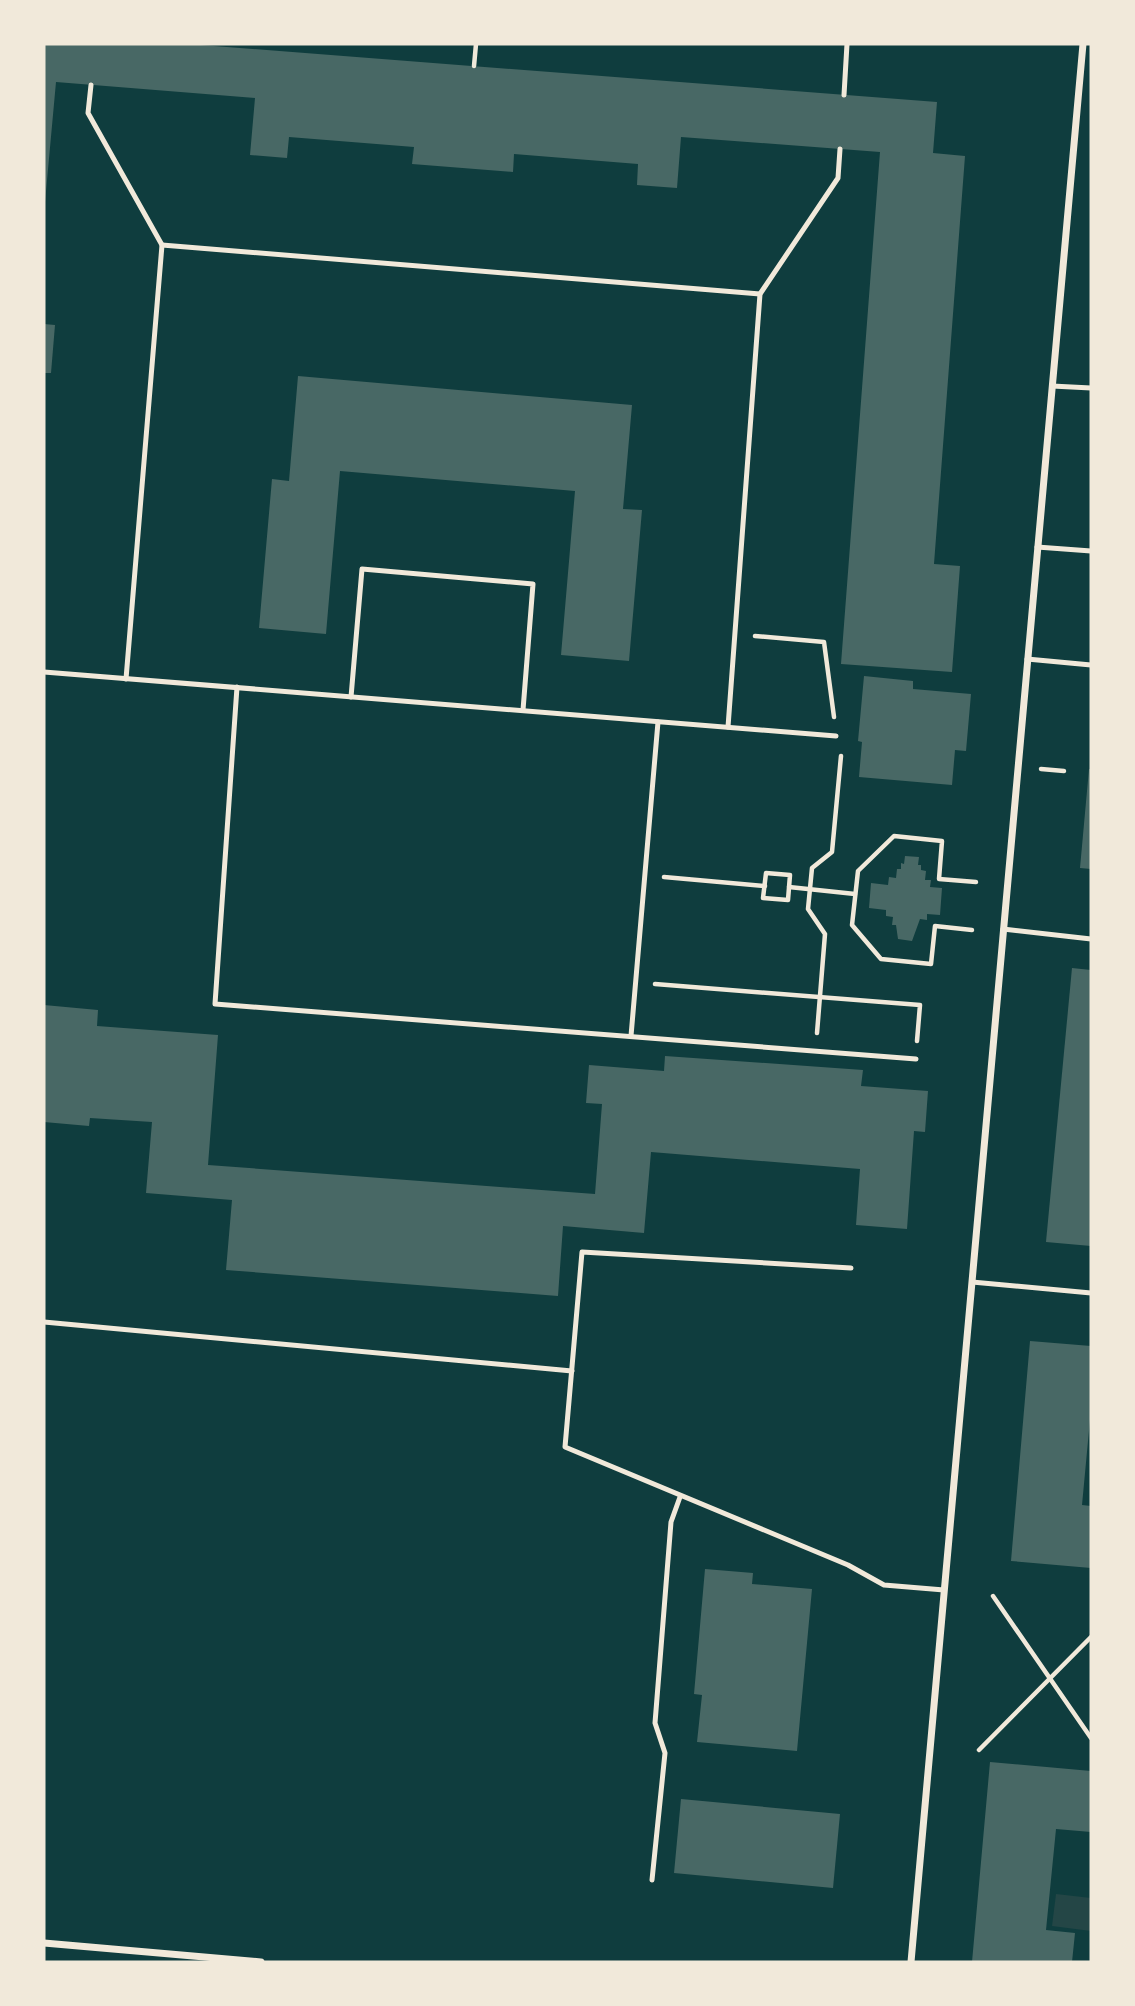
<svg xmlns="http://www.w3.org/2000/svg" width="1135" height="2006" font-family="Barlow,sans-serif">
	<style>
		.green { fill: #244646 }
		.building { fill: #486865 }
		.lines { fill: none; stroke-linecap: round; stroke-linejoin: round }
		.path { stroke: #f1e9da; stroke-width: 4.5 }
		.service { stroke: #f1e9da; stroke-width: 5 }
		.minor { stroke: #f1e9da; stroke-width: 7 }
	</style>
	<rect width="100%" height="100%" fill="#0f3d3e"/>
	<path class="green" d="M1056,1894L1091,1898V1931L1052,1926Z"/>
	<g class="building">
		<path d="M44,44H188L937,102L933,153L965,156L934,564L960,566L952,672L841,664L880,152L681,137L677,188L637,185L638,164L514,154L513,172L412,164L414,147L289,137L287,158L250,155L255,98L56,82L44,213Z"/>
		<path d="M44,324L55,325L51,373H44Z"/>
		<path d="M298,376L632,405L623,509L642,510L629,661L561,655L575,491L340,471L326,634L259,628L272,479L289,481Z"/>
		<path d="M864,676L913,681V689L971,694L966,751L955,750L952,785L859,777L862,742L858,741Z"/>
		<path d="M1089,769H1091V869L1080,868Z"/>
		<path d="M905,856L919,857L918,865H921V870L926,871L925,880H931L930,887L942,888L940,915L927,914V920L920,919L912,941L898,939L896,925H892L893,917L886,916V910L869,908L871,883L888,885L889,877L896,878L897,869H901V863L904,864Z"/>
		<path d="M1072,968L1091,970V1246L1046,1242Z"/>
		<path d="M44,1005L98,1010L97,1026L218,1035L208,1165L595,1194L602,1104L586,1103L589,1065L664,1071L665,1056L863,1070L861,1086L928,1091L925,1132L914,1131L907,1229L856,1225L860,1169L651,1152L644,1233L563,1226L558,1296L226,1270L232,1200L146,1193L152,1122L90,1118L89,1126L44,1122Z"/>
		<path d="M1030,1341L1091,1346V1409L1082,1505L1091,1506V1568L1011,1561Z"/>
		<path d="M705,1569L753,1573L752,1584L812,1589L797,1751L697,1742L702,1695L694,1694Z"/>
		<path d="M990,1762L1091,1771V1832L1056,1829L1046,1930L1075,1933L1072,1962H972Z"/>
		<path d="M681,1799L840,1814L833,1888L674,1873Z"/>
	</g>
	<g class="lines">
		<g class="path">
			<path d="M474,66L476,44"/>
			<path d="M755,636L824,642L834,717"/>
			<path d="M1041,769L1064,771"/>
			<path d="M766,873L790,875L788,900L763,898Z"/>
			<path d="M664,877L765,886"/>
			<path d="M789,887L855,894"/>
			<path d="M972,930L935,926L931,964L881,959L852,925L858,871L894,836L942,841L939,879L976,882"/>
			<path d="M655,984L920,1005L917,1041"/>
			<path d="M817,1033L825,934L808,909L812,868L832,852L841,756"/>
			<path d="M993,1596L1091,1738"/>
			<path d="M979,1750L1091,1637"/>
		</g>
		<g class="service">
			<path d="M91,85L88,113L162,245L126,679"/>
			<path d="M844,95L847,44"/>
			<path d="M162,245L760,294"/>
			<path d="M1052,386L1091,388"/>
			<path d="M1037,547L1091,551"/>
			<path d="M1027,659L1091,665"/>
			<path d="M44,672L836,736"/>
			<path d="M237,687L215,1004L916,1059"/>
			<path d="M351,697L362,569L533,584L523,710"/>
			<path d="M728,727L760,294L838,178L840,149"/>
			<path d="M1003,929L1091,939"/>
			<path d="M631,1036L658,722"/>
			<path d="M851,1268L582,1252L565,1447L848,1565L884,1585L944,1590"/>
			<path d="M972,1282L1091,1293"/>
			<path d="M44,1322L572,1371"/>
			<path d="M652,1880L665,1753L655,1723L671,1522L680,1497"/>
		</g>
		<g class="minor">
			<path d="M44,1943L261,1962"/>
			<path d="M911,1962L1083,44"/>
		</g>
	</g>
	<rect width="1135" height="2006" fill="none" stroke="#f1e9da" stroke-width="91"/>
</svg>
